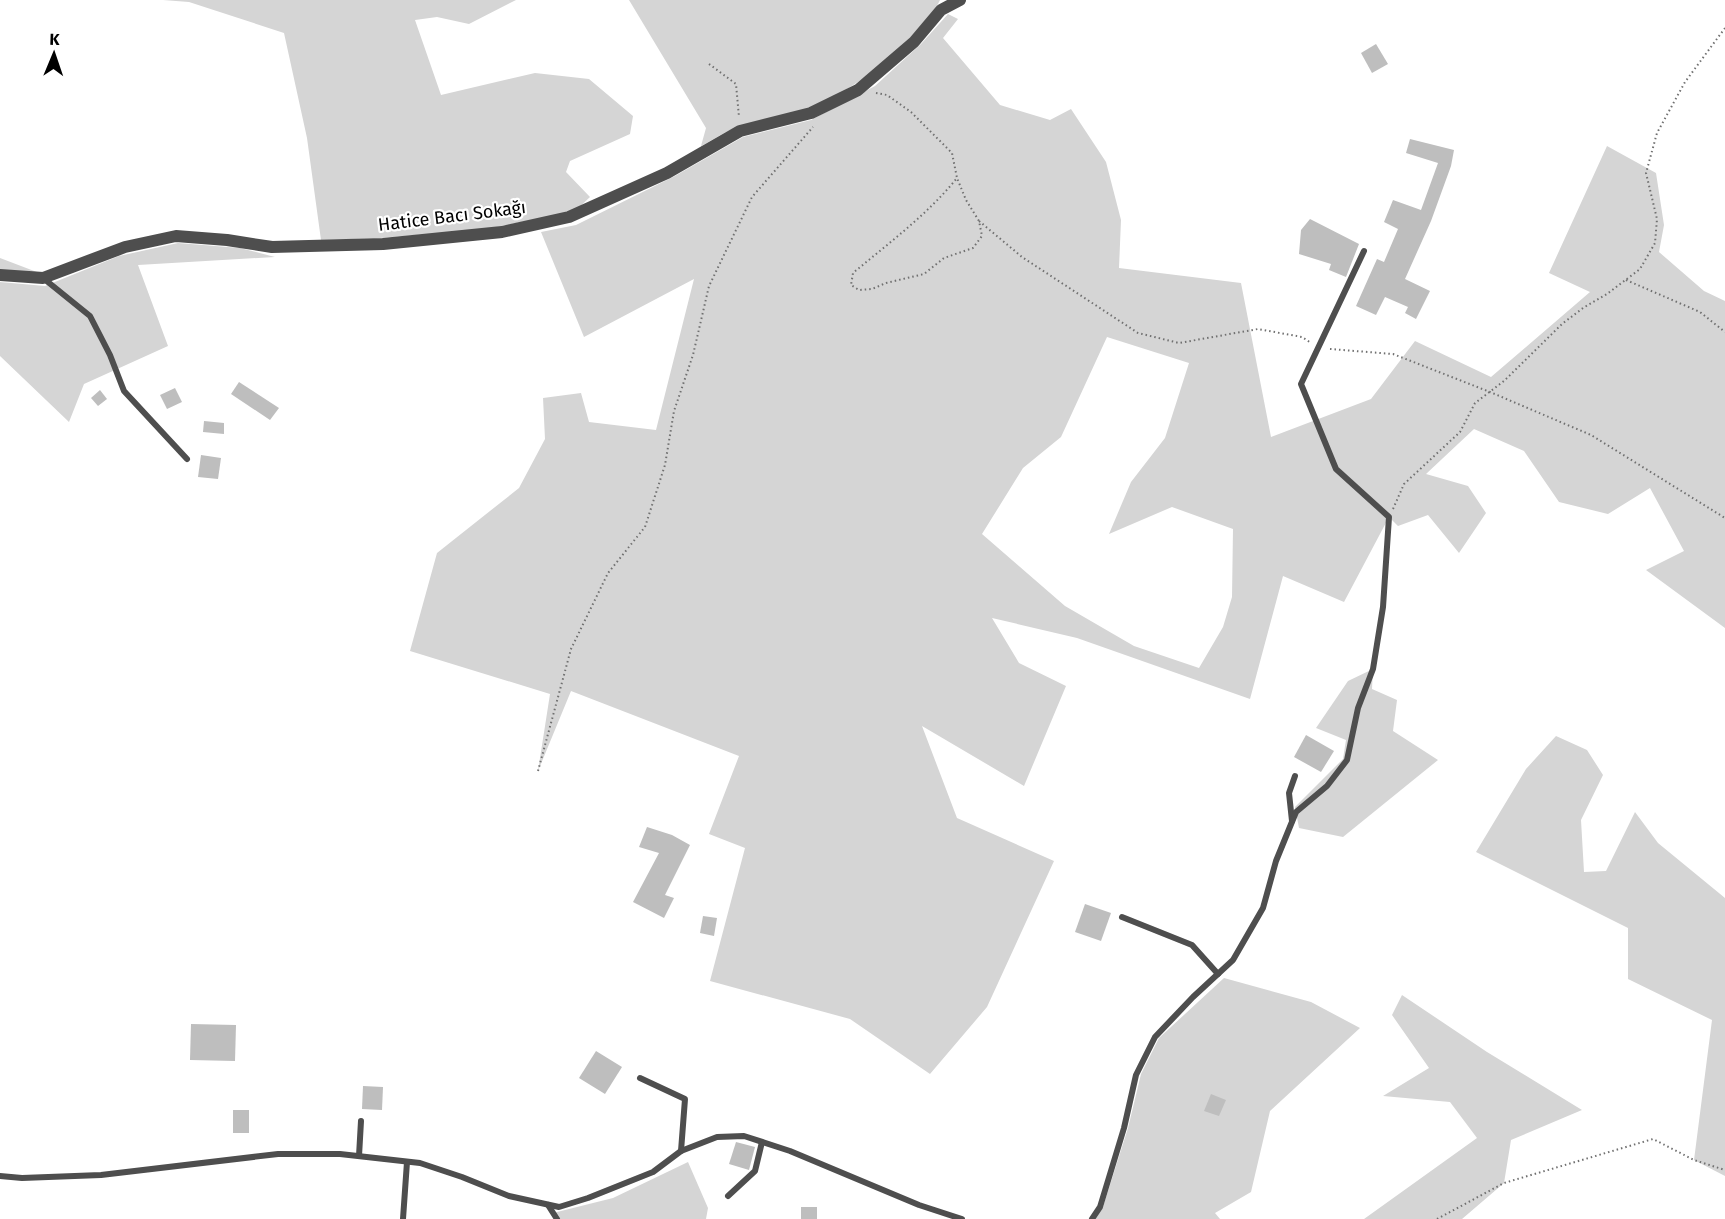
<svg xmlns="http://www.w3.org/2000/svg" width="1725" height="1219" font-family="'Fira Sans',sans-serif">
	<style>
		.green { fill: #d5d5d5; fill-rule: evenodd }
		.building { fill: #bebebe }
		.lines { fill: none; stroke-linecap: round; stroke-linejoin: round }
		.path { stroke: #707070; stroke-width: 2; stroke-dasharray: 1.5 3; stroke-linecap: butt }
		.service { stroke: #4e4e4e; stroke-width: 6 }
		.minor { stroke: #4e4e4e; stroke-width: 12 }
		.labels { text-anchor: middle; stroke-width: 4.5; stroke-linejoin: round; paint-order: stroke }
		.street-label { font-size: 18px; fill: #000; stroke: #fff }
	</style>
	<rect width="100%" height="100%" fill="#fff"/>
	<g class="green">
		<path d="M163,0H516L469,24L437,17L415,20L441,95L535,73L589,79L633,116L630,134L570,161L566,172L590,197L569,217L521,222L487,229L380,238L321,240L307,138L284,33L189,2Z"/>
		<path d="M629,0H940C921,41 850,93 808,109C786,117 761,120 738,127C725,131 713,140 701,146L706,128Z"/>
		<path d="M948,14L958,19L943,38L1000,105L1050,120L1071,109L1106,162L1121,220L1119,268L1241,283L1271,437L1371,399L1415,341L1491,377L1590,292L1549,273L1607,146L1656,173L1664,225L1659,252L1704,291L1725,301V628L1646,570L1684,551L1650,488L1608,514L1559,502L1524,451L1474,429L1426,474L1468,486L1486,513L1459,553L1428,515L1398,526L1389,517L1344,602L1283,576L1250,699L1077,638L992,618L1019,663L1066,686L1024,786L922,726L957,818L1054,861L987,1007L930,1074L850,1019L710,981L745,848L709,834L739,756L571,691L538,771L550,694L410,651L437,553L519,488L545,439L543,398L581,393L589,422L656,430L694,279L584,337L541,232L576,225L675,176L743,137L811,120L875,86L921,44ZM1107,337L1189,363L1165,438L1131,482L1109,534L1172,507L1233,529L1232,597L1223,627L1199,668L1134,646L1065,606L982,534L1023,468L1061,437Z"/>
		<path d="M178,243L240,248L275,257L138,265L168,346L84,384L69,422L0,356V282L45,286L119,256Z"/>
		<path d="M0,258L42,274L0,271Z"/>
		<path d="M1373,669L1372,689L1397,700L1393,731L1438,760L1343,837L1299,828L1295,807L1343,759L1346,740L1316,728L1348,681Z"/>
		<path d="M1556,736L1587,750L1603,775L1581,820L1584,872L1606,871L1635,812L1658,843L1725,898V1176L1694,1160L1712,1020L1628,979V928L1476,852L1526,769Z"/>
		<path d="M1224,978L1311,1002L1360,1028L1270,1111L1251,1192L1215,1213L1220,1219H1095L1103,1207L1128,1128L1141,1074L1159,1038Z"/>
		<path d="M1402,995L1487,1052L1582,1110L1511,1140L1504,1183L1462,1219H1364L1477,1138L1450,1102L1383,1096L1429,1068L1392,1015Z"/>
		<path d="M688,1162L708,1208L706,1219H554L553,1213L613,1198Z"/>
	</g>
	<g class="building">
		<path d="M1376,44L1388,64L1372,73L1361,53Z"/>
		<path d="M1410,139L1454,150L1451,166L1431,221L1405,279L1430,291L1416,319L1405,313L1408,307L1385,297L1376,315L1356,306L1377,259L1384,262L1398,229L1384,222L1393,200L1421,210L1438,163L1406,153Z"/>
		<path d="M1310,219L1359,244L1346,277L1329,270L1331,264L1299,254L1301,230Z"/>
		<path d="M239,382L279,408L270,420L231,394Z"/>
		<path d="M175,388L182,402L167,409L160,395Z"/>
		<path d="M100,390L107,399L98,406L91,398Z"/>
		<path d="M204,421L224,423V434L203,432Z"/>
		<path d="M201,455L221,458L218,479L198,477Z"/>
		<path d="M1306,735L1334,751L1321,772L1294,757Z"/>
		<path d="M647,827L672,835L690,845L665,895L674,898L664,918L633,902L659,853L639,847Z"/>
		<path d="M1085,904L1111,913L1101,941L1075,932Z"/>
		<path d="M703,916L717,918L714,936L700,933Z"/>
		<path d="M191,1024L236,1025L235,1061L190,1060Z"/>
		<path d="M596,1051L622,1067L605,1094L579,1078Z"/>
		<path d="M363,1086L383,1087L382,1110L362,1109Z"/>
		<path d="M1211,1094L1226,1100L1219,1116L1204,1111Z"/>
		<rect x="233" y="1110" width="16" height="23"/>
		<path d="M736,1142L755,1147L749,1170L729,1164Z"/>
		<rect x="801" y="1207" width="16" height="12"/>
	</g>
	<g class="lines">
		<g class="path">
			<path d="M709,64L736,84L739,117"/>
			<path d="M876,93L887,95L911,112L952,153L957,178C928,214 889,243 853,273L851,285L859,290L872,289L886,283L924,274L944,258L973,248L982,236L979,221L966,200L957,178"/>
			<path d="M979,221L1022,257L1138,333L1179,343L1258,329L1302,337L1311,343"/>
			<path d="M1626,280L1700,312L1725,332"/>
			<path d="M1330,349L1393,354L1490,392L1591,435L1725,518"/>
			<path d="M1393,509L1404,484L1460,432L1475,403L1504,381L1562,324L1583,308L1607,294L1640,269L1655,243L1657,219L1646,173L1657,133L1685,82L1725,28"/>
			<path d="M538,771L571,649L608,573L645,527L665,465L674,411L693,355L709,286L752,197L813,127"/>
			<path d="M1437,1219L1504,1183L1653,1139L1694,1160L1725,1170"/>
		</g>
		<g class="service">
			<path d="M43,278L90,316L110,355L124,391L187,459"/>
			<path d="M1292,821L1289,793L1295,776"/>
			<path d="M1122,917L1192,945L1218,974"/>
			<path d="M640,1078L685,1099L681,1151"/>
			<path d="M359,1156L361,1121"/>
			<path d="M0,1176L22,1178L101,1175L278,1154H340L420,1163L462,1177L509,1196L559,1207L588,1198L653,1172L681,1151L717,1137L744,1136L790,1151L919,1205L962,1219"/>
			<path d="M728,1196L755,1171L762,1142"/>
			<path d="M548,1205L557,1219"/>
			<path d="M403,1219L407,1162"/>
			<path d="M1092,1219L1100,1207L1124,1128L1136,1075L1155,1037L1193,997L1233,960L1263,908L1276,861L1296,812L1327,786L1347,760L1358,708L1373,669L1383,607L1389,517L1336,469L1301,384L1364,251"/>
		</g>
		<path class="minor" d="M0,275L43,278L125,247L176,236L227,240L272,247L383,244L502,232L569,217L667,173L740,131L811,113L858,90L914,42L941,10L960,0"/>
	</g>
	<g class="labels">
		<g class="street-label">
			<text transform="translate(452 216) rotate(-7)" y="6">Hatice Bacı Sokağı</text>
		</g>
	</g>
	<g transform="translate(54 54) rotate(2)" stroke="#ffffff" stroke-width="4.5" paint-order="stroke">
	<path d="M0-4.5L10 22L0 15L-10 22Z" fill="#000000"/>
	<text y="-9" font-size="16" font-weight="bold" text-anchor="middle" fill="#000000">K</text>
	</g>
</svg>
